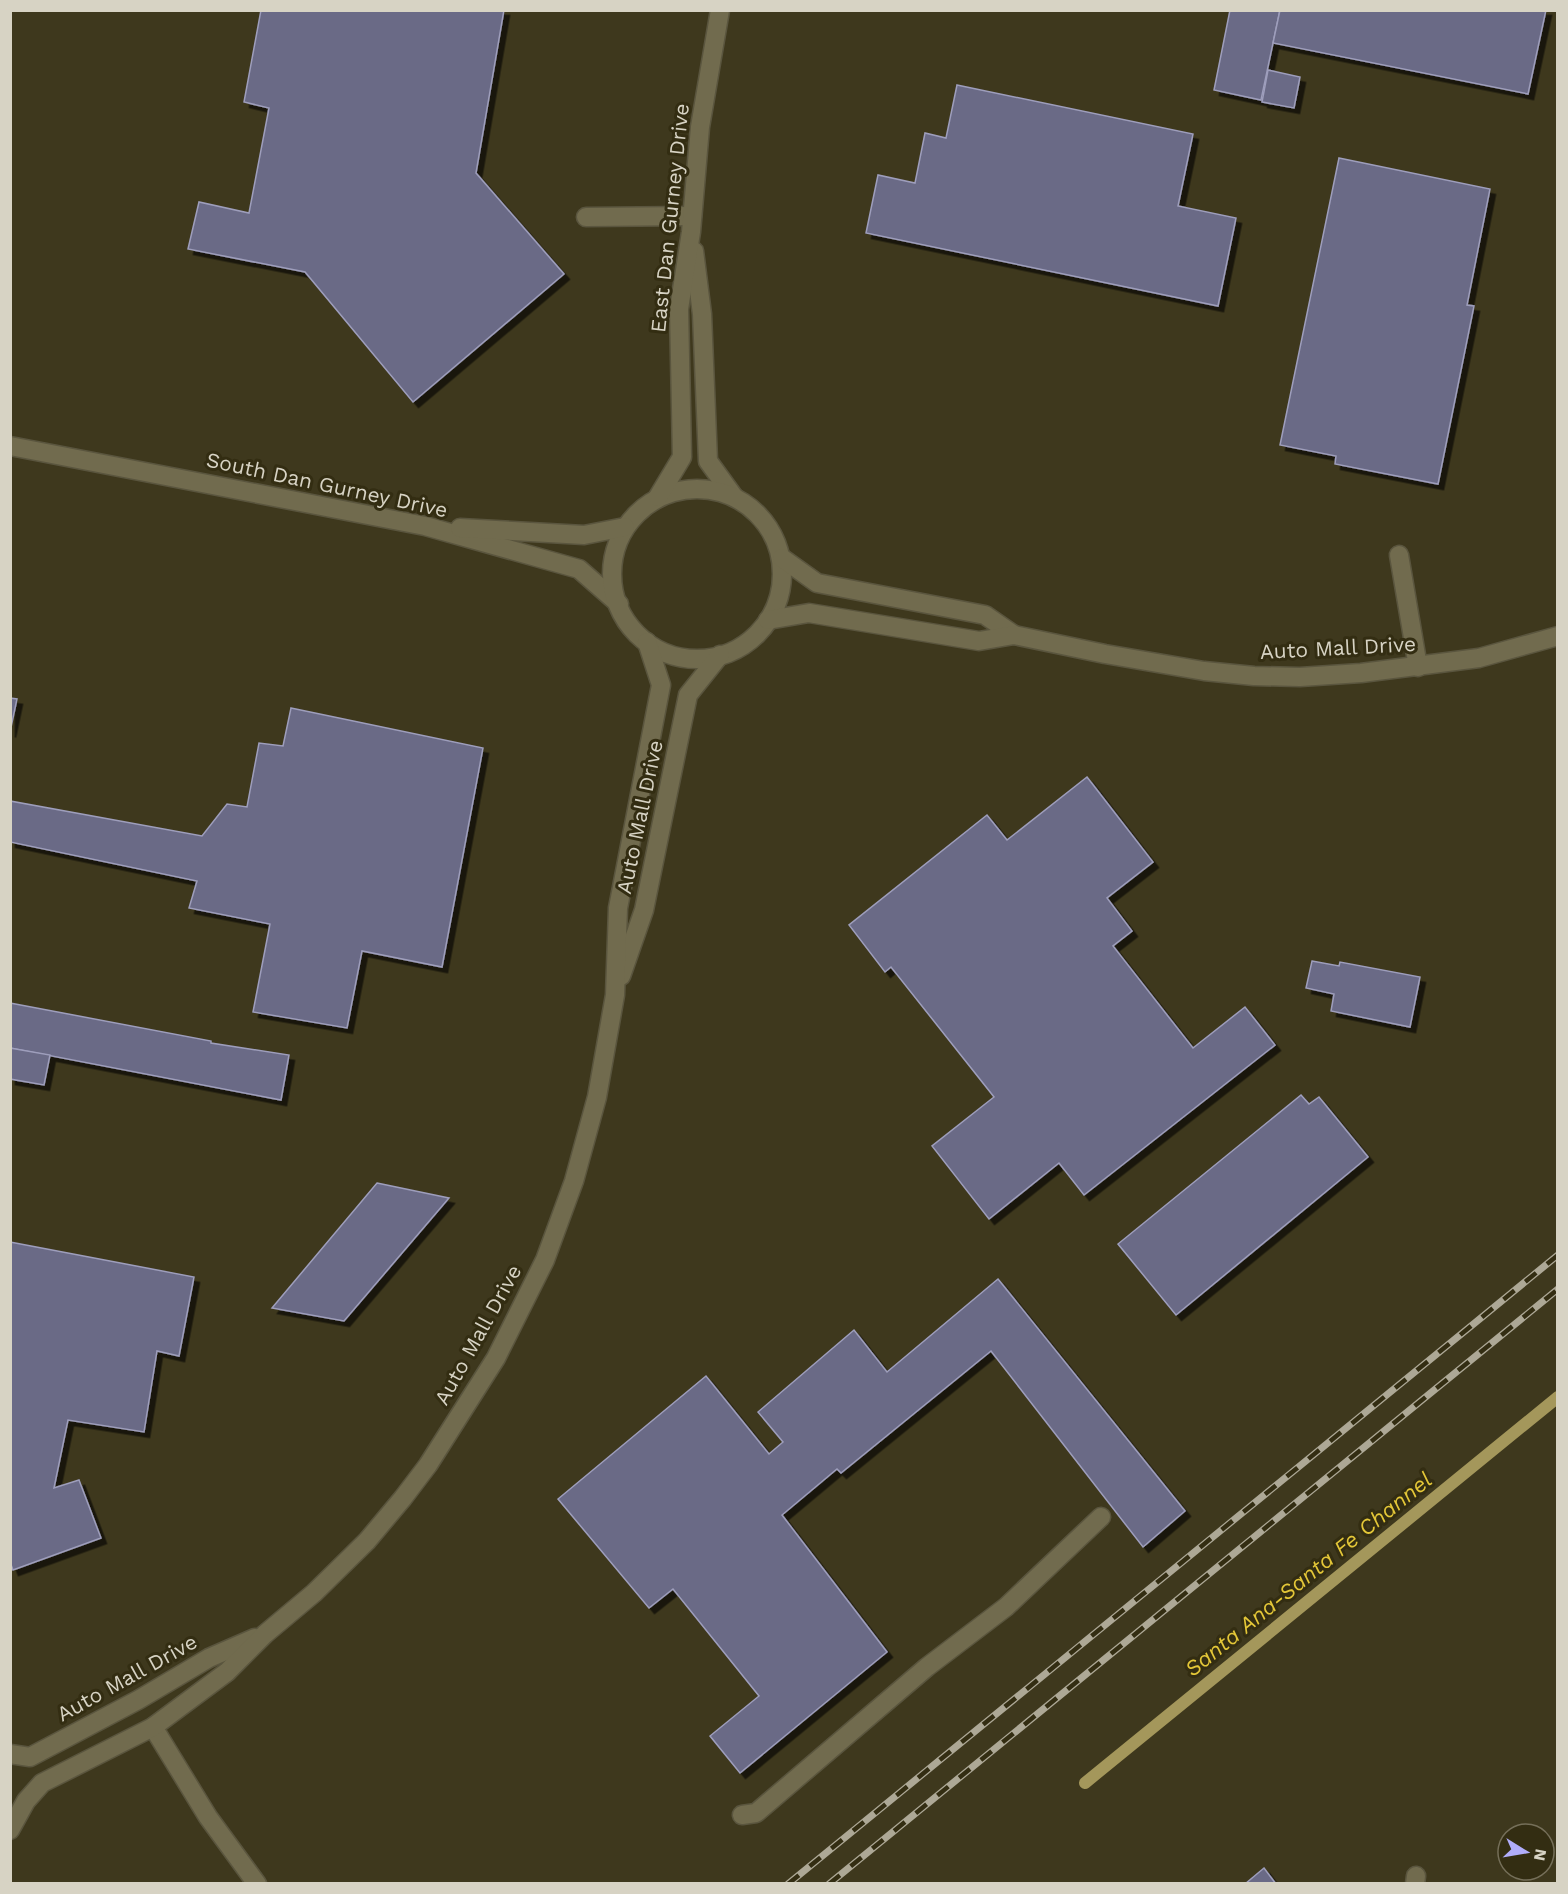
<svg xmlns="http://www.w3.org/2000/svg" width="1568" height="1894" font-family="'Work Sans',sans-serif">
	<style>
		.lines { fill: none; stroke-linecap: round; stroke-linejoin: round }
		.stream { stroke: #a4975b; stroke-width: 12 }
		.building { fill: #6a6a86; stroke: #9e9ebc; stroke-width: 1.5; filter: url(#shadow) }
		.minor-casing { stroke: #5a553e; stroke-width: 21 }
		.minor { stroke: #716b4e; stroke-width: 18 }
		.rail-casing { stroke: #ada896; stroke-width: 7 }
		.rail { stroke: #332d12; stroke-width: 4.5; stroke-dasharray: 14; stroke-linecap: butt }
		.labels { text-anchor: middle; stroke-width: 6; stroke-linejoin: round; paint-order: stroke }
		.street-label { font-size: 21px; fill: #d7d3c4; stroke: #332d12 }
		.water-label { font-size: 22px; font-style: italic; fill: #e4c738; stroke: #332d12 }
	</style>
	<defs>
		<filter id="shadow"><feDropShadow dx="5.5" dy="5.5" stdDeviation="0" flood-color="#0009"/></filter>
	</defs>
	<rect width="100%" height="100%" fill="#3e381d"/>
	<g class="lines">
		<path class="stream" d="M1085,1783L1558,1397"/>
	</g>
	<g class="building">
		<path d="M261,10H504L476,173L564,274L413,402L305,272L188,249L199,202L249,213L269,108L244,102Z"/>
		<path d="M1230,10H1280L1261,100L1214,90Z"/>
		<path d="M1280,10H1546L1528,94L1273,43Z"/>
		<path d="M1268,70L1300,77L1294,108L1262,102Z"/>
		<path d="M957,85L1193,134L1178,206L1236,218L1218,306L866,233L878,175L915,183L925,133L946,138Z"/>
		<path d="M1339,158L1490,189L1467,305L1474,306L1438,484L1335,464L1336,456L1280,445Z"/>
		<path d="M10,698L17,699L10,732Z"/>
		<path d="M291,708L483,748L442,967L362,951L347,1028L253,1012L270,924L189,908L197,881L10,842V801L202,836L227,804L247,807L259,743L283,746Z"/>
		<path d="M1087,777L1153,862L1107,898L1132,931L1113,946L1193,1048L1245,1007L1275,1045L1084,1195L1059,1163L989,1219L932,1146L994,1097L891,967L885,972L849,925L987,815L1007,840Z"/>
		<path d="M1312,961L1339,966L1340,962L1420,977L1410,1027L1331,1011L1334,994L1306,988Z"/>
		<path d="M10,1003L211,1041V1043L289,1055L281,1100L10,1048Z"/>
		<path d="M10,1048L50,1055L44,1085L10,1079Z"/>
		<path d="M1301,1095L1309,1104L1319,1097L1368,1157L1176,1315L1118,1244Z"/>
		<path d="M377,1183L449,1198L344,1321L272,1308Z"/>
		<path d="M10,1242L194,1277L179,1356L157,1351L144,1432L68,1420L54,1488L79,1480L101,1538L13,1570L10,1562Z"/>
		<path d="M998,1279L1185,1511L1143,1547L991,1351L841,1473L837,1469L782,1515L887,1652L740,1773L710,1736L759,1696L673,1589L649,1608L558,1499L706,1376L769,1454L783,1442L758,1412L854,1330L887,1372Z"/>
		<path d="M1264,1868L1276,1884H1245Z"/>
	</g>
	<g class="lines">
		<defs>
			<g id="minor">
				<path d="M586,217L692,216"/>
				<path d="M694,251L702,314L708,461L734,497"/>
				<path d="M10,446L425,526L579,569L619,604"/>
				<circle cx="697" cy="574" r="85"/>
				<path d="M658,497L682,457L679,309L691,232L700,127L720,10"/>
				<path d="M460,528L584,535L625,527"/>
				<path d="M1399,555L1418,667"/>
				<path d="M782,558L817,583L985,615L1014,635"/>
				<path d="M768,620L809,613L979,641L1014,635L1105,654L1204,671L1254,676L1300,677L1361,673L1479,658L1558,636"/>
				<path d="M621,976L644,910L688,695L720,655"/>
				<path d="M153,1727L208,1817L257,1884"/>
				<path d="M10,1754L30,1757L138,1700L209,1658L255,1638"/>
				<path d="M742,1815L756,1813L927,1667L1006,1607L1101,1517"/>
				<path d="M10,1830L26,1801L42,1783L153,1727L227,1672L265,1634L314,1593L367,1541L403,1498L428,1465L496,1358L545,1260L574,1181L597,1097L615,995L618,908L661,685L647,642"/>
				<path d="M1415,1884L1416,1876"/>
			</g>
		</defs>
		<use href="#minor" class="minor-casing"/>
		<use href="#minor" class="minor"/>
		<defs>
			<g id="rail">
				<path d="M788,1884L1558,1255"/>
				<path d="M829,1884L1558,1289"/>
			</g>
		</defs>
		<use href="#rail" class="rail-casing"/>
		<use href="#rail" class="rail"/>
	</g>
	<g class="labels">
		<g class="street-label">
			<text transform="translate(670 218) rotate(-84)" y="7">East Dan Gurney Drive</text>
			<text transform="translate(327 485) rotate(12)" y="7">South Dan Gurney Drive</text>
			<text transform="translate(1338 648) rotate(-3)" y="7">Auto Mall Drive</text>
			<text transform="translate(640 817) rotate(-78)" y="7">Auto Mall Drive</text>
			<text transform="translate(478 1335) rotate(-61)" y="7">Auto Mall Drive</text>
			<text transform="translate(127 1678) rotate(-29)" y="7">Auto Mall Drive</text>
		</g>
		<g class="water-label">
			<text transform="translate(1308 1574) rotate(-39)" y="8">Santa Ana-Santa Fe Channel</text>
		</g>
	</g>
	<rect width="1568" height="1894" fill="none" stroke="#d7d3c4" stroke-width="24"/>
	<g transform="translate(1526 1852) rotate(101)"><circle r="28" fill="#332d12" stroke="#756f59" stroke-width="1.5"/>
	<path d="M0-4.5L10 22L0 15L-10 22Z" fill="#b1adfa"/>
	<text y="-9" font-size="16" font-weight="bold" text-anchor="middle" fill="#d7d3c4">N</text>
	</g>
</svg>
